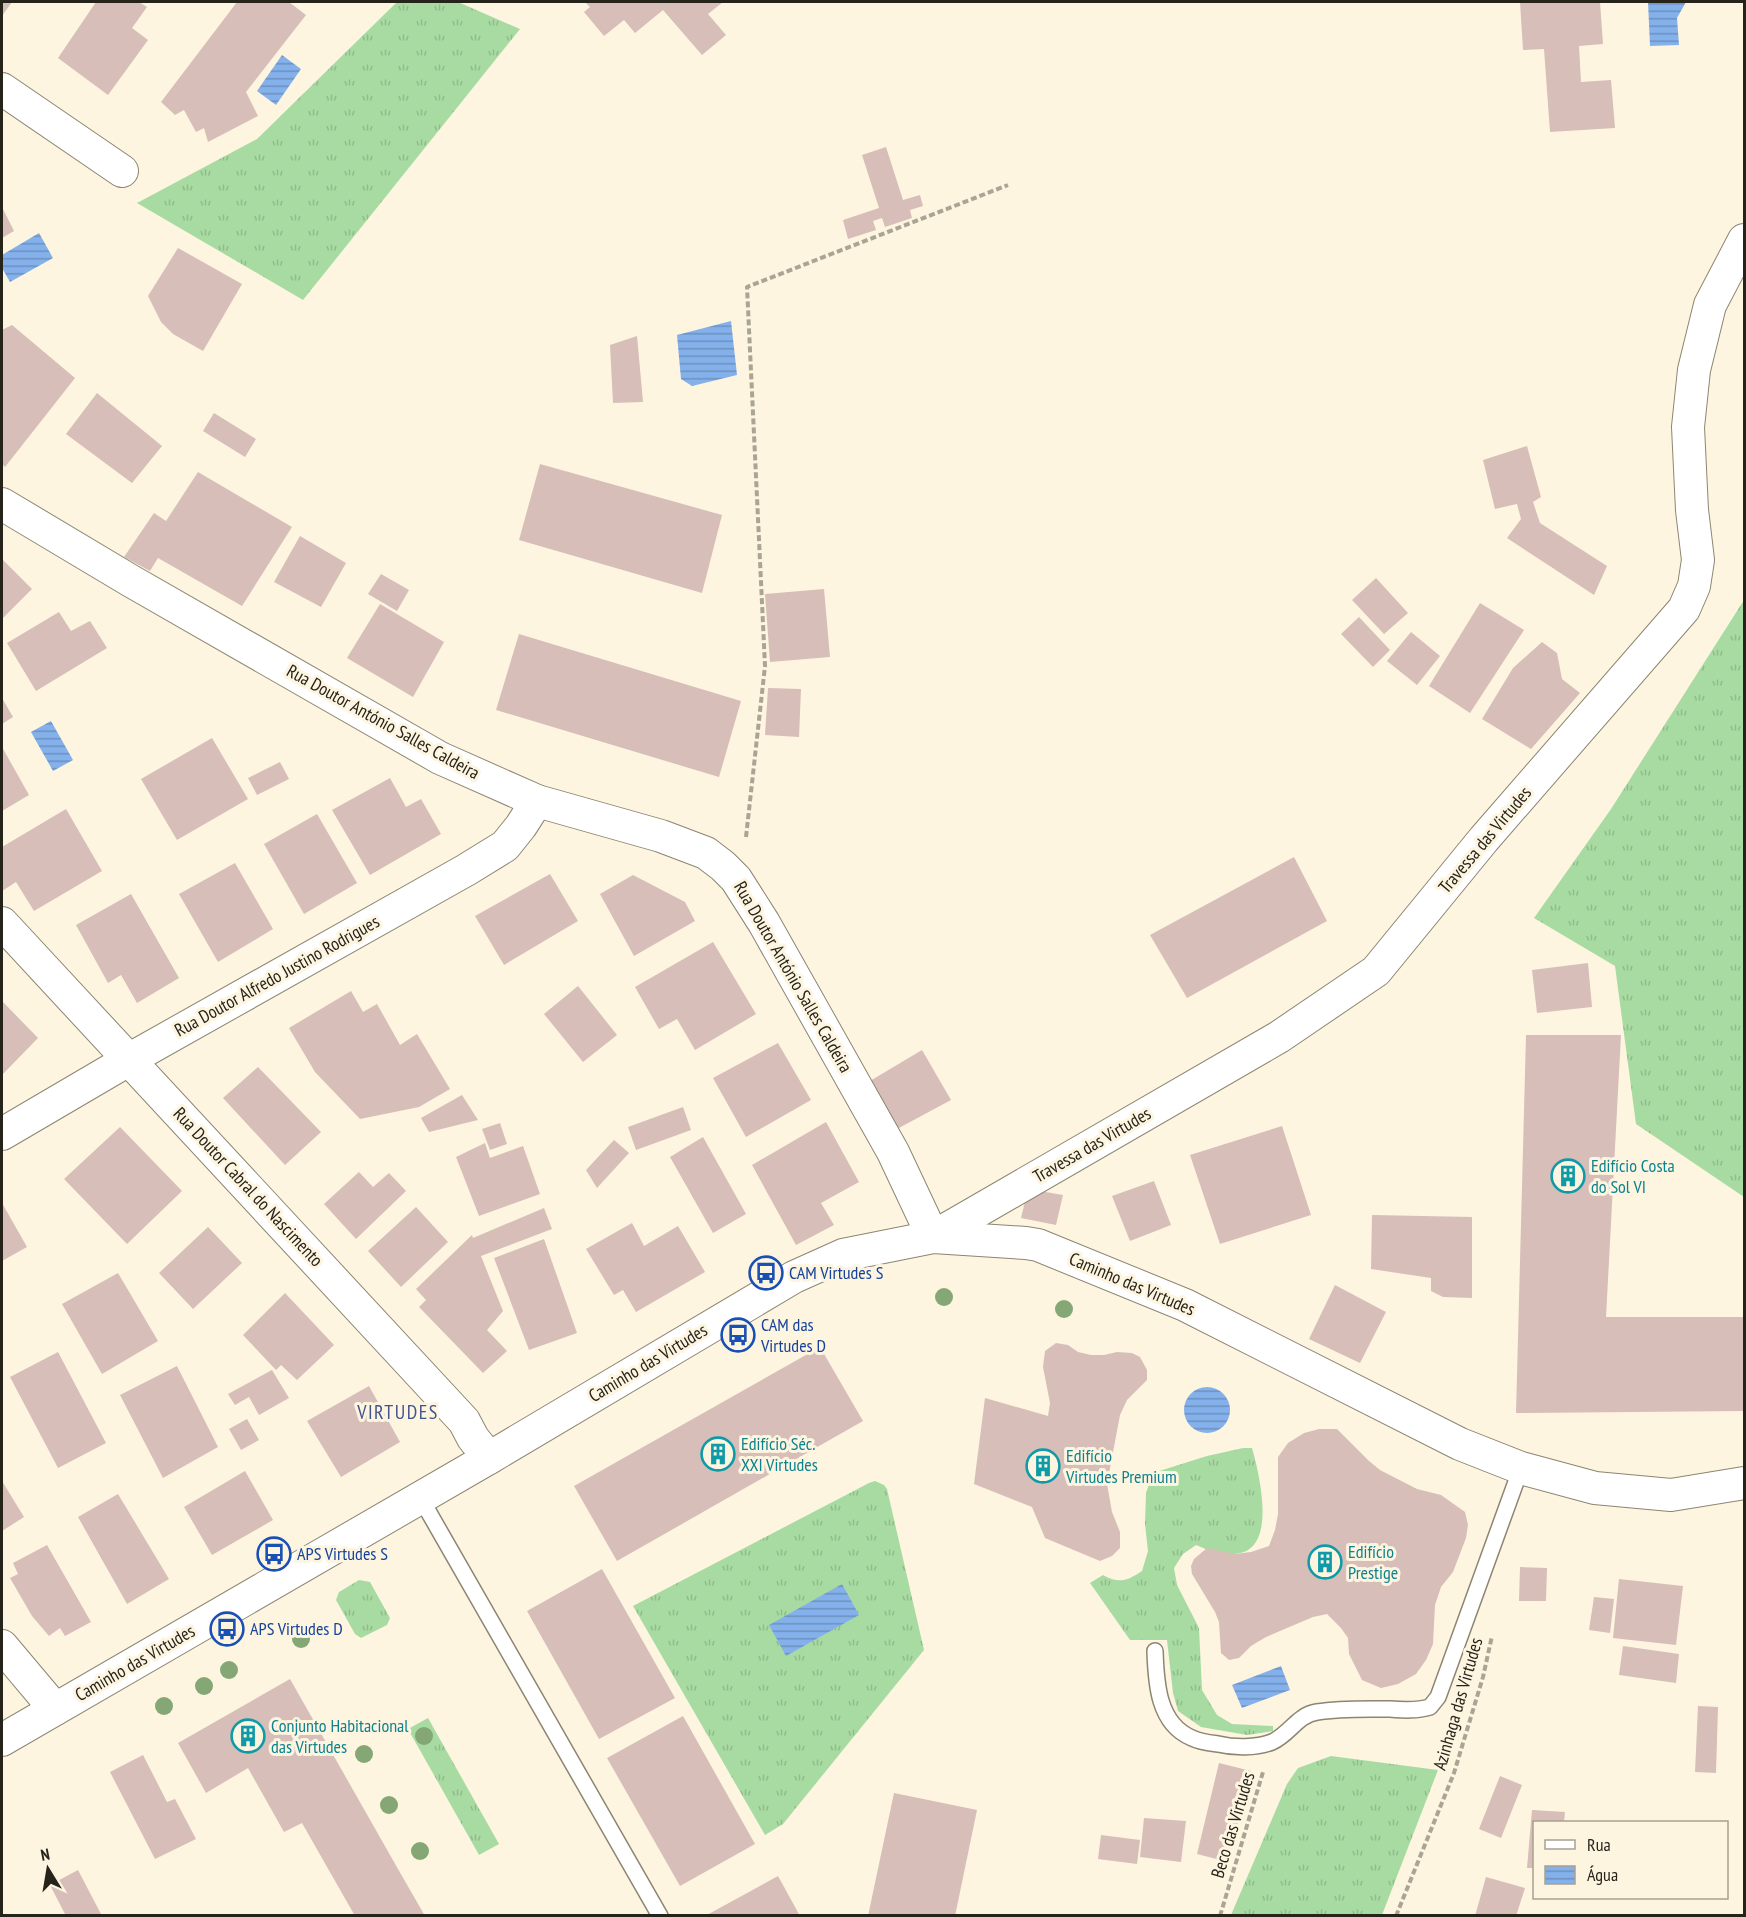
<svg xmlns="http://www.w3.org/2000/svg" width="1746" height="1917" font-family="'PT Sans Narrow',sans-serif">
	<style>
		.grass { fill: url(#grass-tufts) }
		.water { fill: url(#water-rules) }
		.building { fill: #d7beb9 }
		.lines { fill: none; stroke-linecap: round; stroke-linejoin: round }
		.lane-casing { stroke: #8c8571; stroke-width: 18 }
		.street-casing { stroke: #8c8571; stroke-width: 34 }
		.path { stroke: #aaa494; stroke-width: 4; stroke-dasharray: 6 3; stroke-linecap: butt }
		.lane { stroke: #fff; stroke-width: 15 }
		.street { stroke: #fff; stroke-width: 32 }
		.tree { fill: #84a775 }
		.labels { text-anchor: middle; stroke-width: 6; stroke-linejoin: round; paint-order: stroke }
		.street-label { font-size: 18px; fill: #26231b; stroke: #fdf5e0 }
		.culture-label { font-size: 18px; fill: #0d838f; stroke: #fdf5e0; text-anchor: start }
		.transit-label { font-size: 18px; fill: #164399; stroke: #fdf5e0; text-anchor: start }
		.neighbourhood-label { font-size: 20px; letter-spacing: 1.5px; fill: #425490; stroke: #fdf5e0 }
	</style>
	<defs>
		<pattern id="grass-tufts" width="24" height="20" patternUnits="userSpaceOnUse" patternTransform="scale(1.5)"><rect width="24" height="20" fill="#a8dba2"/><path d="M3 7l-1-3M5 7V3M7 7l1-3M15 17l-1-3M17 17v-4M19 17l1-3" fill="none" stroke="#90bc8b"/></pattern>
		<pattern id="water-rules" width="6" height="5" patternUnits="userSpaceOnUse" patternTransform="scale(1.5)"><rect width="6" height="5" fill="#84b1ec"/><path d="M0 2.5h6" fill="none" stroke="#6c90be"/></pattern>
	</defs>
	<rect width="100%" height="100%" fill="#fdf5e0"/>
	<g class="grass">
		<path d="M397,2H458L520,29L303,300L137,203L257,139Z"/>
		<path d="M1744,600V1197L1636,1124L1615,966L1534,918L1611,809Z"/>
		<path d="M1243,1448H1252C1259,1472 1277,1546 1240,1553C1234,1554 1227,1556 1222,1555C1213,1553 1204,1548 1196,1545L1183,1554L1174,1568L1177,1585L1199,1628L1202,1690L1217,1715L1232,1724L1273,1726V1731L1247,1735L1201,1727L1178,1711L1173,1693L1167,1640H1130L1090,1583L1103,1575C1119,1584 1127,1581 1142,1571L1148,1551L1145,1524L1146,1493L1153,1473L1207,1456Z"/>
		<path d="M875,1481L884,1485L887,1489L924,1650L783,1824L765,1835L633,1606L869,1483Z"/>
		<path d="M359,1580L370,1582L390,1618L387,1625L361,1638L355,1634L336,1600L339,1592Z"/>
		<path d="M428,1718L499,1844L479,1855L408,1729Z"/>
		<path d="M1331,1756L1438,1770L1382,1915H1231L1287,1784L1298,1768Z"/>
	</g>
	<g class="water">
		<path d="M1648,2H1686L1677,18L1679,45L1650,46Z"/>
		<path d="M282,55L301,69L276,105L257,91Z"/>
		<path d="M39,233L53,258L10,282L2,268V255Z"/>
		<path d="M731,321L737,375L692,386L681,379L677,335Z"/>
		<path d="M51,721L73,760L53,771L31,732Z"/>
		<circle cx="1207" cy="1410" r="23"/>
		<path d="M842,1584L859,1615L786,1656L769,1625Z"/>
		<path d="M1281,1666L1290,1690L1242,1708L1232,1685Z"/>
	</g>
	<g class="building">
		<path d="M2,2H12L2,16Z"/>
		<path d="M96,2H139L147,7L132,28L148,40L108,95L58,58Z"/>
		<path d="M237,2H289L306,15L246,92L258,116L208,142L204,128L196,132L184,110L175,115L161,102Z"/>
		<path d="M585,2H723L708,14L726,35L702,55L663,10L635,33L624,20L604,36L584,12L590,7Z"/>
		<path d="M1520,2H1600L1603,44L1579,46L1581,82L1611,80L1615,128L1550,132L1544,49L1523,50Z"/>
		<path d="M886,147L903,200L920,195L923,206L910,210L912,218L885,227L882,218L873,221L876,230L848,239L843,220L879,208L862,155Z"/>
		<path d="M2,207L14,231L2,238Z"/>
		<path d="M178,248L242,284L203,351L173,334L161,322L148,296Z"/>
		<path d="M12,325L75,378L5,467L2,464V330Z"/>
		<path d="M637,336L643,402L613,403L610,345Z"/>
		<path d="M97,393L162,446L132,483L66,434Z"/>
		<path d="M214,413L256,439L245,457L203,431Z"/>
		<path d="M1527,446L1541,497L1533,502L1540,523L1607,566L1594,595L1507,538L1521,519L1517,504L1495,509L1483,460Z"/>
		<path d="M540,464L722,515L702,593L519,540Z"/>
		<path d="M198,472L292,527L242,606L158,558L150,571L124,557L154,513L166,521Z"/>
		<path d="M300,536L346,563L321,607L274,582Z"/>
		<path d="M2,559L32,589L2,619Z"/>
		<path d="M381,574L409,590L397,611L368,594Z"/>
		<path d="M1376,578L1408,613L1384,634L1352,600Z"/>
		<path d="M824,589L830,657L770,662L765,594Z"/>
		<path d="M1480,603L1524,630L1470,713L1429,686Z"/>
		<path d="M380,604L444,642L413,697L347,658Z"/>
		<path d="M59,612L71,631L90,621L107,648L36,691L7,643Z"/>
		<path d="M1359,617L1390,650L1373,667L1341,634Z"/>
		<path d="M1411,632L1440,656L1417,685L1387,661Z"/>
		<path d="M519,634L741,701L719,777L496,710Z"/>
		<path d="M1542,642L1557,653L1562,679L1580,693L1531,749L1482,719L1513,668Z"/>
		<path d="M768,688L801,689L799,737L765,735Z"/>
		<path d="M2,698L13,717L2,724Z"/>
		<path d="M212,738L248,799L177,840L141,779Z"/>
		<path d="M2,747L29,795L2,811Z"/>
		<path d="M280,762L289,779L257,795L248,778Z"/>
		<path d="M390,778L406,807L421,799L441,834L370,875L332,810Z"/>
		<path d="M66,809L102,871L34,911L16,882L2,891V847Z"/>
		<path d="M317,814L357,883L304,914L264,844Z"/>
		<path d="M1294,857L1327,921L1187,998L1150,935Z"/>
		<path d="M235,863L273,929L218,962L179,894Z"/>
		<path d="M550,874L578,921L504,965L475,916Z"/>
		<path d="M633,875L685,902L695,921L634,956L600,894Z"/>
		<path d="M131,894L179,978L137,1003L121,975L108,983L76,925Z"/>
		<path d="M713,942L756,1014L695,1050L677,1019L659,1029L635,987Z"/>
		<path d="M1588,963L1592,1007L1537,1013L1532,970Z"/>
		<path d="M578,986L617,1035L583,1062L544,1014Z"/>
		<path d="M351,991L363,1012L377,1004L400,1045L417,1034L450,1089L419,1107L360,1119L315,1072L289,1028Z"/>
		<path d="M2,1001L38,1038L2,1075Z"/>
		<path d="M1526,1035H1621L1606,1317H1744V1411L1516,1413Z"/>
		<path d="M778,1043L811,1100L746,1137L713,1078Z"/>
		<path d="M922,1050L951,1100L897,1129L870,1081Z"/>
		<path d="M258,1067L321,1132L285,1165L223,1098Z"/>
		<path d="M462,1095L478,1120L429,1132L421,1118Z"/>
		<path d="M683,1107L691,1130L636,1150L628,1127Z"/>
		<path d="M826,1122L859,1182L821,1203L834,1225L796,1245L752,1165Z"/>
		<path d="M500,1123L507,1144L490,1150L482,1129Z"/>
		<path d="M1282,1126L1311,1215L1220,1244L1190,1155Z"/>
		<path d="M120,1127L182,1191L127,1244L64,1179Z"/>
		<path d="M703,1137L746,1214L713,1233L670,1157Z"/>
		<path d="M614,1140L629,1153L597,1188L586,1170Z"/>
		<path d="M485,1143L490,1158L523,1146L540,1194L479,1216L456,1157Z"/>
		<path d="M359,1172L373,1187L389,1173L406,1191L356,1239L324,1204Z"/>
		<path d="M1154,1181L1171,1225L1130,1241L1112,1196Z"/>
		<path d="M1028,1189L1063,1195L1056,1225L1021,1218Z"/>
		<path d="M2,1203L27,1247L2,1261Z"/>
		<path d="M416,1207L448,1242L401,1287L368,1251Z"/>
		<path d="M544,1208L552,1229L481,1256L503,1311L487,1330L507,1351L483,1373L419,1307L426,1300L416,1289L472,1235L473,1238Z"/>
		<path d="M1372,1215L1472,1217V1298L1443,1297L1431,1291V1278L1371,1269Z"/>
		<path d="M632,1223L644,1246L678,1226L705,1272L636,1312L623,1290L614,1295L586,1249Z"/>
		<path d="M208,1227L242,1263L193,1309L159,1273Z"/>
		<path d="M544,1239L577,1333L529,1350L494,1258Z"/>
		<path d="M118,1273L158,1341L102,1374L62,1304Z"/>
		<path d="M1335,1285L1386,1312L1360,1363L1309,1339Z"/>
		<path d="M285,1293L334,1345L297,1380L281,1365L276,1370L243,1335Z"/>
		<path d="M1056,1343L1068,1345L1078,1352L1091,1355H1104L1117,1352L1132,1353L1140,1357L1147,1370V1380L1127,1400L1120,1415L1107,1484L1112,1512L1120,1532V1548L1112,1556L1100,1561L1045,1538L1032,1507L974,1484L985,1398L1048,1416L1050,1403L1043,1367L1045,1351Z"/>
		<path d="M820,1347L863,1421L617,1561L574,1486Z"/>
		<path d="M58,1352L106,1443L58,1468L10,1377Z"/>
		<path d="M177,1366L218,1447L163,1478L120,1395Z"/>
		<path d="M272,1370L289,1398L259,1415L249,1397L235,1405L228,1394Z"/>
		<path d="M369,1386L400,1442L341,1477L307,1421Z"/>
		<path d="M247,1419L259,1440L241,1450L229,1429Z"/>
		<path d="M1319,1429H1337L1369,1461L1380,1470L1417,1489L1441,1495L1465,1512L1468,1525L1466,1538L1453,1572L1441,1587L1435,1605L1433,1644L1426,1660L1416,1674L1398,1684L1381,1688L1362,1680L1349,1654L1348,1638L1341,1628L1327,1614L1313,1617L1266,1637L1251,1646L1239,1658L1229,1660L1221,1653L1219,1622L1215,1612L1192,1574L1191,1566L1194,1559L1207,1548L1235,1554L1251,1552L1269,1546L1275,1530L1278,1514V1457L1288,1443L1304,1433Z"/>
		<path d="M245,1471L273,1520L212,1555L184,1507Z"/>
		<path d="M2,1481L24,1517L2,1531Z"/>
		<path d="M118,1494L169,1579L127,1604L78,1517Z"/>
		<path d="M47,1545L91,1622L65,1636L60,1628L49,1636L32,1616L10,1578L18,1574L13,1563Z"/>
		<path d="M1520,1567L1547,1568L1546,1601H1519Z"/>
		<path d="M602,1569L675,1698L599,1739L527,1611Z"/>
		<path d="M1619,1579L1683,1586L1676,1645L1613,1638Z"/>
		<path d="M1594,1597L1614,1599L1610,1633L1589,1630Z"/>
		<path d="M1623,1646L1679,1654L1676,1683L1619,1675Z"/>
		<path d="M290,1679L398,1869L425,1916H355L302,1823L284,1832L248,1768L206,1793L178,1743Z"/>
		<path d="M1698,1706L1718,1707L1716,1773L1695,1772Z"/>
		<path d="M683,1716L755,1844L680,1886L607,1758Z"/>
		<path d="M143,1755L167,1802L175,1799L196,1839L155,1859L110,1772Z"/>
		<path d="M1219,1763L1251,1771L1228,1862L1197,1854Z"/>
		<path d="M1500,1776L1522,1785L1501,1838L1479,1829Z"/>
		<path d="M894,1793L977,1810L955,1916H868Z"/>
		<path d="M1532,1810L1565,1812L1564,1822H1534V1868H1527Z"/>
		<path d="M1144,1818L1186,1821L1181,1862L1140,1857Z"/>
		<path d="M1101,1835L1140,1840L1137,1864L1098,1859Z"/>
		<path d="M78,1870L102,1916H66L50,1885Z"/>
		<path d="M778,1876L800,1916H705Z"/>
		<path d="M1486,1877L1525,1888L1516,1916H1475Z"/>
	</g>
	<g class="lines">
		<defs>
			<g id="lane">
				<path d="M420,1497L660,1916"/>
				<path d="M1155,1651C1156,1683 1158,1724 1192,1738C1200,1742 1210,1743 1218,1744C1235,1748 1256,1748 1272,1742C1290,1734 1297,1715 1317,1712C1341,1708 1365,1709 1390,1709C1403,1710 1417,1711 1430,1707L1438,1697L1521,1468"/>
			</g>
			<g id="street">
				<path d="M2,89L122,171"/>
				<path d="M2,504L131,581L440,758L537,801L661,836L706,853L723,866L736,879L764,923L893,1152L933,1237"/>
				<path d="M2,923L464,1421L473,1438L489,1458"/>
				<path d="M2,1134L130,1059L466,870L505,846L521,826L537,801"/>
				<path d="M933,1237L1279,1037L1376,971L1484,839L1684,609L1694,586L1698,560L1692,510L1688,427L1694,370L1710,305L1744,240"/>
				<path d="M2,1646L55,1709"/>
				<path d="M2,1740L489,1458L794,1277L843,1255L933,1237L1026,1243L1038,1245L1185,1305L1460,1444L1521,1468L1595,1488L1671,1495L1744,1483"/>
			</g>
		</defs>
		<use href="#lane" class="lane-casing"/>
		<use href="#street" class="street-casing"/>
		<g class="path">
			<path d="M746,837L765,666L747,287L1008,185"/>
			<path d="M1220,1916L1263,1772"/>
			<path d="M1396,1916L1454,1773L1483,1677L1492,1636"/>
		</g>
		<use href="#lane" class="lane"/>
		<use href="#street" class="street"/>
	</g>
	<g class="tree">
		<circle cx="944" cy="1297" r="9"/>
		<circle cx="1064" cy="1309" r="9"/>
		<circle cx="301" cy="1639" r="9"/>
		<circle cx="229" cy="1670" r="9"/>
		<circle cx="204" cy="1686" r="9"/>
		<circle cx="164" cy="1706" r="9"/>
		<circle cx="424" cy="1736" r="9"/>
		<circle cx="364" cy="1754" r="9"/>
		<circle cx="389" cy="1805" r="9"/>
		<circle cx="420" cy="1851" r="9"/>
	</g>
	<defs>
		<symbol id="building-ring" viewBox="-11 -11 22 22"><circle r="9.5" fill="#fdf5e0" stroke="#0f9aa8" stroke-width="1.5"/><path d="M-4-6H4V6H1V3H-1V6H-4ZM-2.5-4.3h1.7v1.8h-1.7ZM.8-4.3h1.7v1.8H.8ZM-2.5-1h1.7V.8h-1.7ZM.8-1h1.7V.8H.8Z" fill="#0f9aa8"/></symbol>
		<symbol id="bus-ring" viewBox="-11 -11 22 22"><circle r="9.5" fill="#fdf5e0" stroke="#1a4fb4" stroke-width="1.5"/><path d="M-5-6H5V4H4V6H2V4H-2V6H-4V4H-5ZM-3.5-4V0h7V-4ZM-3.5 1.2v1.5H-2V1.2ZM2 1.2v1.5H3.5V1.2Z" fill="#1a4fb4"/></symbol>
	</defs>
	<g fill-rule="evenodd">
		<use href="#building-ring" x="1549" y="1157" width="38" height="38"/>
		<use href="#bus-ring" x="747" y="1254" width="38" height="38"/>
		<use href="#bus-ring" x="719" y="1316" width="38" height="38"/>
		<use href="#building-ring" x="699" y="1435" width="38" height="38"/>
		<use href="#building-ring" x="1024" y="1447" width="38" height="38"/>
		<use href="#bus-ring" x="255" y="1535" width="38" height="38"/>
		<use href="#building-ring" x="1306" y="1543" width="38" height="38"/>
		<use href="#bus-ring" x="208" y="1610" width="38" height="38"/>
		<use href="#building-ring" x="229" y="1717" width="38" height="38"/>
	</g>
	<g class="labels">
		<g class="street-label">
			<text transform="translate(383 722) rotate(29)" y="6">Rua Doutor António Salles Caldeira</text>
			<text transform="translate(1485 840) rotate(-50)" y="6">Travessa das Virtudes</text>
			<text transform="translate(277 976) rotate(-29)" y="6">Rua Doutor Alfredo Justino Rodrigues</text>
			<text transform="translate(793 977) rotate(60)" y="6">Rua Doutor António Salles Caldeira</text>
			<text transform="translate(1092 1145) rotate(-30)" y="6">Travessa das Virtudes</text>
			<text transform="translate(248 1187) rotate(47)" y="6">Rua Doutor Cabral do Nascimento</text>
			<text transform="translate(1132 1284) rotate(23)" y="6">Caminho das Virtudes</text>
			<text transform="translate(648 1363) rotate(-31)" y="6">Caminho das Virtudes</text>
			<text transform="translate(135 1663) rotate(-30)" y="6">Caminho das Virtudes</text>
			<text transform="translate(1458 1704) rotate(-74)" y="6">Azinhaga das Virtudes</text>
			<text transform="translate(1233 1825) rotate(-73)" y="6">Beco das Virtudes</text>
		</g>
		<g class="culture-label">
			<text x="1591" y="1172">Edifício Costa<tspan x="1591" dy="21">do Sol VI</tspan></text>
			<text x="741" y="1450">Edifício Séc.<tspan x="741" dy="21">XXI Virtudes</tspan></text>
			<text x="1066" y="1462">Edifício<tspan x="1066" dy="21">Virtudes Premium</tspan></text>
			<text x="1348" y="1558">Edifício<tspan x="1348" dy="21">Prestige</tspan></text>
			<text x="271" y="1732">Conjunto Habitacional<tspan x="271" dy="21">das Virtudes</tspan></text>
		</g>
		<g class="transit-label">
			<text x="789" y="1279">CAM Virtudes S</text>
			<text x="761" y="1331">CAM das<tspan x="761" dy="21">Virtudes D</tspan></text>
			<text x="297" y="1560">APS Virtudes S</text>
			<text x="250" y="1635">APS Virtudes D</text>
		</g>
		<g class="neighbourhood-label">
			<text x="398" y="1419">VIRTUDES</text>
		</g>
	</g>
	<rect width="1746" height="1917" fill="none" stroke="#26231b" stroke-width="6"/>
	<rect x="1533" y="1821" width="195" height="78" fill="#fdf5e0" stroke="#a7a191" stroke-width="1.5"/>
	<rect x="1545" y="1840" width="30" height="9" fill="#ffffff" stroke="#a7a191" stroke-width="1.5"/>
	<text x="1587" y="1851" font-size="18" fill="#26231b">Rua</text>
	<rect x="1545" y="1866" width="30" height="18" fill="url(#water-rules)" stroke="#a7a191" stroke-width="1.5"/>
	<text x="1587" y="1881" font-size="18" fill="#26231b">Água</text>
	<g transform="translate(48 1869) rotate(349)" stroke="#fdf5e0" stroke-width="4.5" paint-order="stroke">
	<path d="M0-4.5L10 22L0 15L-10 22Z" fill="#26231b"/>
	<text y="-9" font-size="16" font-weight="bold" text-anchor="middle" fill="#26231b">N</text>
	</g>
</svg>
